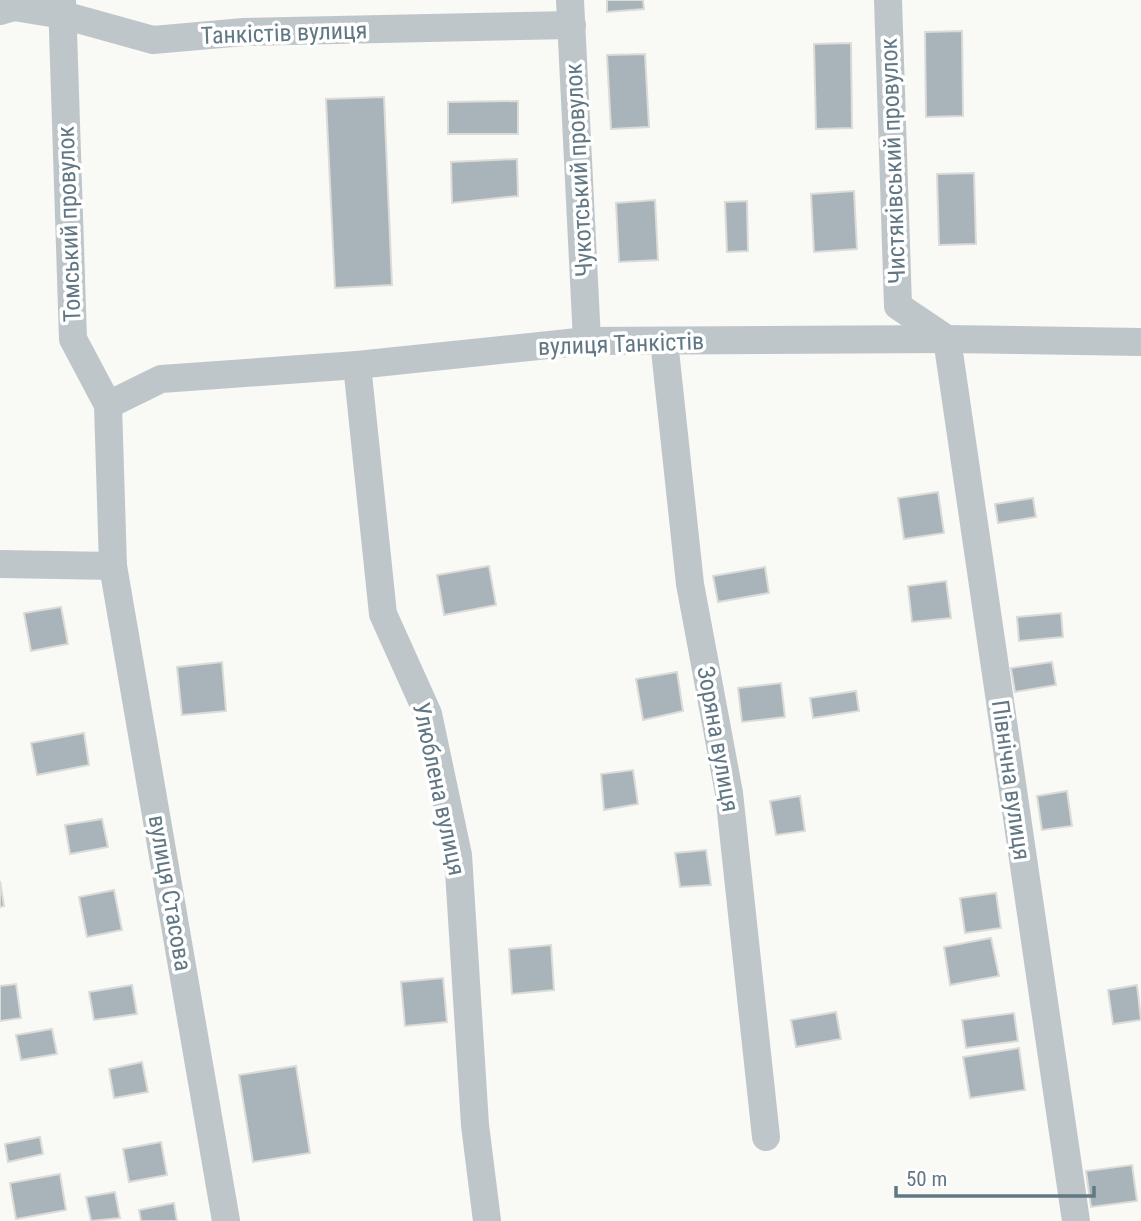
<svg xmlns="http://www.w3.org/2000/svg" width="1141" height="1221" font-family="'Roboto Condensed',sans-serif">
	<style>
		.building { fill: #a8b4b9; stroke: #dbdbd8; stroke-width: 2 }
		.lines { fill: none; stroke-linecap: round; stroke-linejoin: round }
		.minor { stroke: #bfc6c9; stroke-width: 28 }
		.labels { text-anchor: middle; stroke-width: 7; stroke-linejoin: round; paint-order: stroke }
		.street-label { font-size: 24px; fill: #617884; stroke: #fff }
	</style>
	<rect width="100%" height="100%" fill="#f9f9f6"/>
	<g class="building">
		<path d="M607,0H643L644,9L607,12Z"/>
		<path d="M962,31L963,116L926,117L925,32Z"/>
		<path d="M851,43L852,128L816,129L814,44Z"/>
		<path d="M645,54L649,127L611,129L607,55Z"/>
		<path d="M384,97L392,285L335,288L326,99Z"/>
		<path d="M518,101V134H448V102Z"/>
		<path d="M517,159L518,196L452,203L451,162Z"/>
		<path d="M974,173L976,244L939,245L937,174Z"/>
		<path d="M854,191L857,249L814,252L811,194Z"/>
		<path d="M655,200L658,260L619,262L616,203Z"/>
		<path d="M747,201L748,251L727,252L725,202Z"/>
		<path d="M938,492L944,533L904,539L898,498Z"/>
		<path d="M1033,498L1036,517L998,523L995,504Z"/>
		<path d="M489,566L496,605L444,615L437,575Z"/>
		<path d="M765,567L769,593L718,602L713,576Z"/>
		<path d="M946,581L951,618L912,622L908,586Z"/>
		<path d="M61,607L68,644L31,651L24,613Z"/>
		<path d="M1061,613L1063,637L1019,641L1017,617Z"/>
		<path d="M222,662L226,711L182,715L177,667Z"/>
		<path d="M1052,662L1056,685L1015,692L1011,668Z"/>
		<path d="M677,672L683,711L643,720L636,679Z"/>
		<path d="M781,683L785,717L742,722L738,688Z"/>
		<path d="M856,691L859,711L813,718L810,698Z"/>
		<path d="M84,733L89,765L37,775L31,743Z"/>
		<path d="M633,770L638,804L604,810L601,774Z"/>
		<path d="M1067,791L1072,826L1042,830L1037,796Z"/>
		<path d="M800,796L805,831L776,835L770,801Z"/>
		<path d="M102,819L108,847L70,854L65,825Z"/>
		<path d="M706,850L711,885L680,887L675,853Z"/>
		<path d="M0,881L4,906L0,907Z"/>
		<path d="M114,890L122,930L87,937L79,897Z"/>
		<path d="M996,893L1001,928L965,933L960,898Z"/>
		<path d="M991,938L999,976L950,985L944,947Z"/>
		<path d="M551,945L554,990L512,994L509,949Z"/>
		<path d="M443,978L447,1022L405,1026L401,982Z"/>
		<path d="M16,984L21,1018L0,1021V986Z"/>
		<path d="M132,985L137,1014L94,1020L89,992Z"/>
		<path d="M1137,985L1141,1020L1113,1024L1108,990Z"/>
		<path d="M836,1012L841,1039L796,1047L791,1020Z"/>
		<path d="M1014,1013L1018,1041L966,1048L962,1020Z"/>
		<path d="M52,1029L57,1054L21,1060L16,1035Z"/>
		<path d="M1019,1048L1025,1090L970,1098L963,1057Z"/>
		<path d="M142,1062L148,1092L114,1098L109,1069Z"/>
		<path d="M296,1066L310,1153L253,1162L239,1075Z"/>
		<path d="M40,1137L43,1154L8,1162L5,1144Z"/>
		<path d="M161,1142L167,1175L129,1182L123,1149Z"/>
		<path d="M1132,1165L1137,1201L1091,1207L1086,1171Z"/>
		<path d="M60,1174L66,1210L16,1219L10,1183Z"/>
		<path d="M115,1192L120,1218L91,1221L86,1197Z"/>
		<path d="M174,1203L177,1221H141L139,1210Z"/>
	</g>
	<g class="lines">
		<g class="minor">
			<path d="M62,0L73,339L108,405L113,566L226,1221"/>
			<path d="M570,0L587,341"/>
			<path d="M888,0L898,306L947,339"/>
			<path d="M0,11L14,7L63,15L153,40L244,32L572,25"/>
			<path d="M947,339L1076,1221"/>
			<path d="M664,341L690,584L729,793L766,1137"/>
			<path d="M357,365L383,614L428,714L458,855L475,1125L487,1221"/>
			<path d="M108,405L161,379L357,365L587,341L947,339L1141,342"/>
			<path d="M0,564L113,566"/>
		</g>
	</g>
	<g class="labels">
		<g class="street-label">
			<text transform="translate(284 33) rotate(-2)" y="8">Танкістів вулиця</text>
			<text transform="translate(893 161) rotate(-92)" y="8">Чистяківський провулок</text>
			<text transform="translate(579 170) rotate(-93)" y="8">Чукотський провулок</text>
			<text transform="translate(69 224) rotate(-92)" y="8">Томський провулок</text>
			<text transform="translate(621 344) rotate(-2)" y="8">вулиця Танкістів</text>
			<text transform="translate(718 739) rotate(80)" y="8">Зоряна вулиця</text>
			<text transform="translate(1011 780) rotate(82)" y="8">Північна вулиця</text>
			<text transform="translate(439 789) rotate(78)" y="8">Улюблена вулиця</text>
			<text transform="translate(170 893) rotate(80)" y="8">вулиця Стасова</text>
		</g>
	</g>
	<path d="M896 1186v10h198v-10" fill="none" stroke="#617884" stroke-width="3.5"/>
	<text x="906" y="1186" font-size="21" fill="#617884" stroke="#ffffff" stroke-width="5" paint-order="stroke">50 m</text>
</svg>
